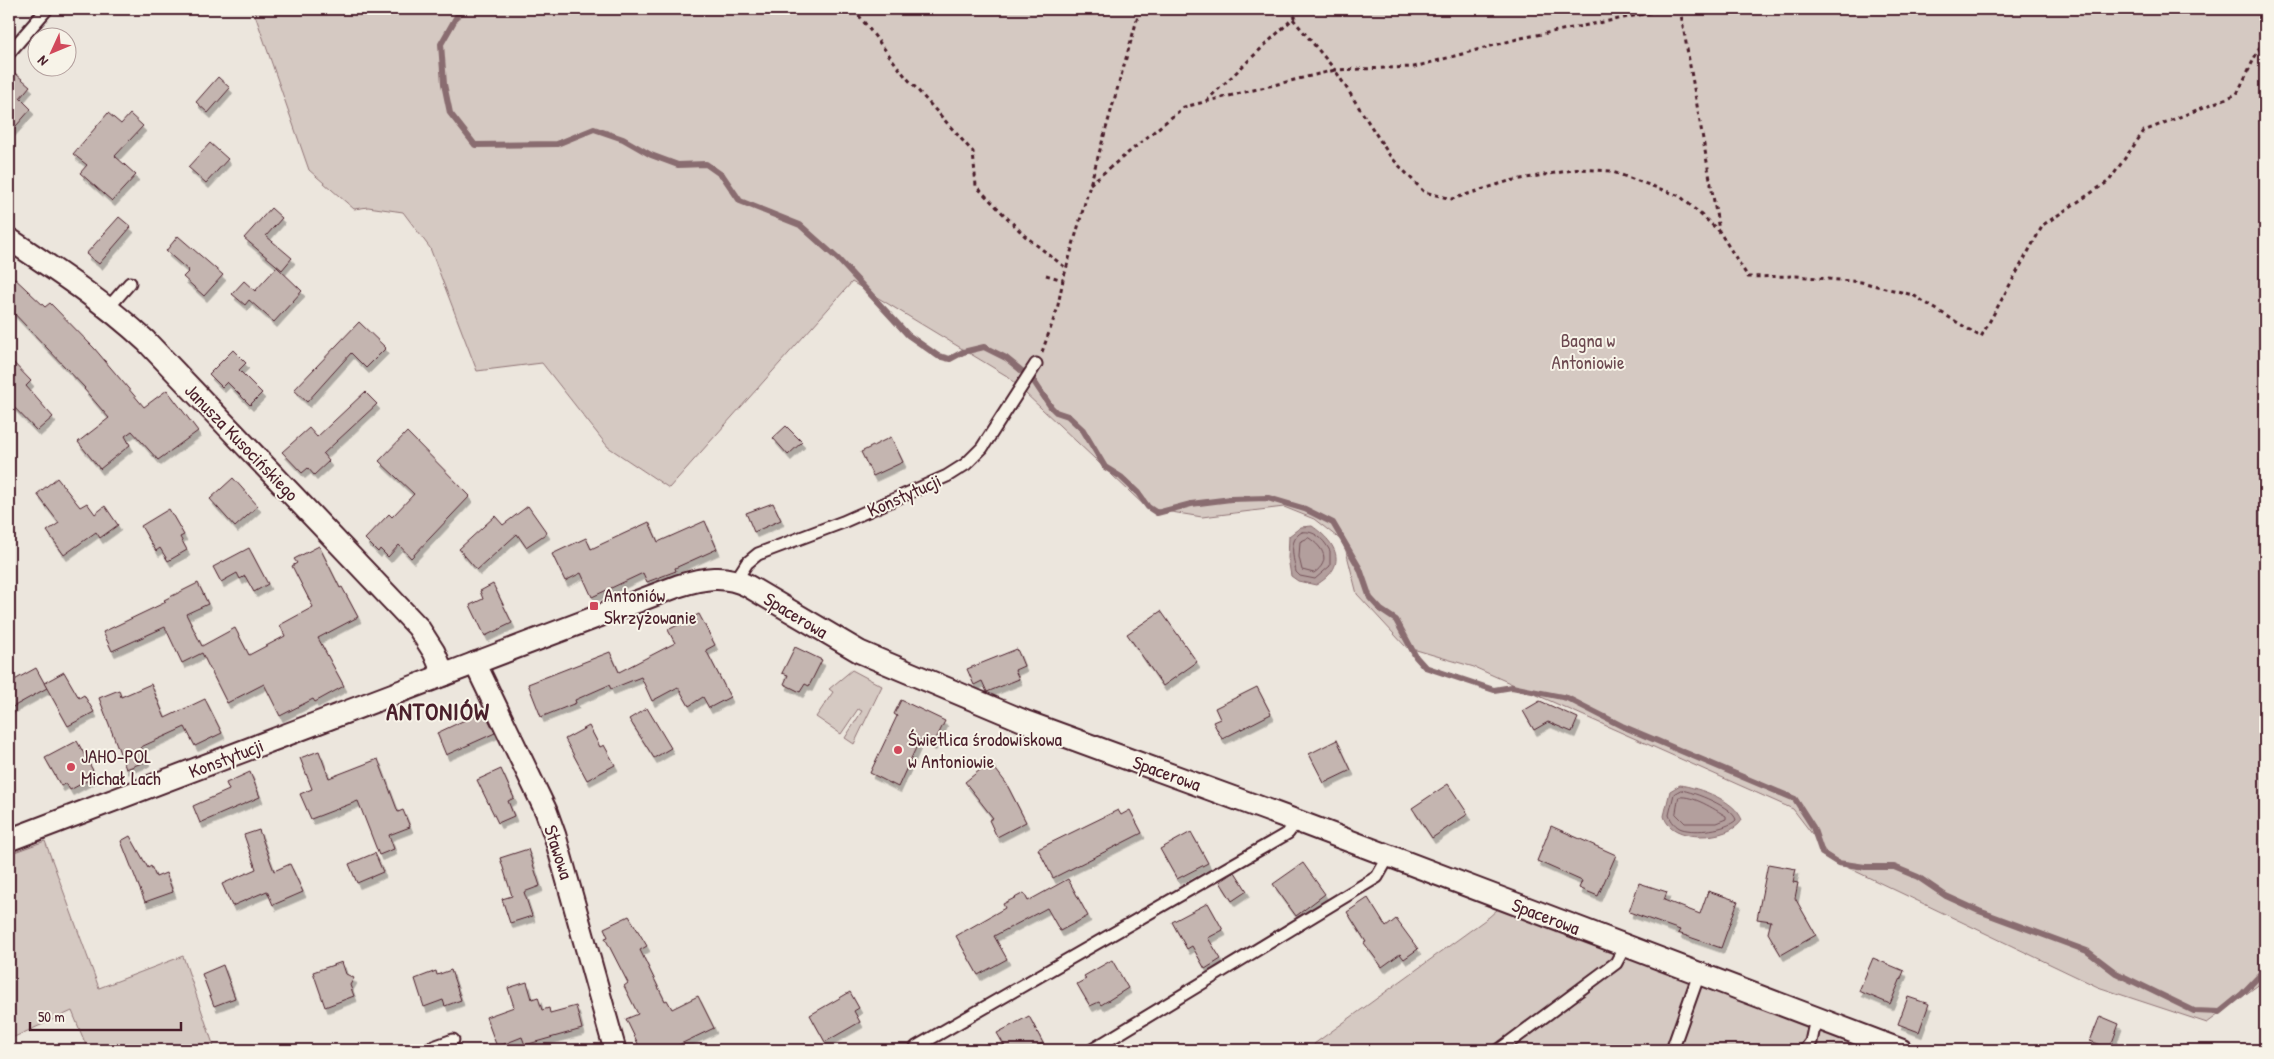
<svg xmlns="http://www.w3.org/2000/svg" width="2274" height="1059" font-family="'Patrick Hand',sans-serif">
	<style>
		.green { fill: #d5c9c2; stroke: #907476 }
		.water { fill: #b39f9d; stroke: #896c6f }
		.lines { fill: none; stroke-linecap: round; stroke-linejoin: round }
		.shore { stroke: #745259; stroke-width: 1 }
		.stream { stroke: #896c6f; stroke-width: 6 }
		.building { fill: #c4b5b0; stroke: #4a1f2b; filter: url(#shadow) }
		.lane-casing { stroke: #4a1f2b; stroke-width: 15 }
		.street-casing { stroke: #4a1f2b; stroke-width: 25 }
		.path { stroke: #4a1f2b; stroke-width: 3; stroke-dasharray: 4 4; stroke-linecap: butt }
		.lane { stroke: #f7f3e8; stroke-width: 11 }
		.street { stroke: #f7f3e8; stroke-width: 21 }
		.poi-dot { fill: #d1495b; stroke: #f7f3e8; stroke-width: 2 }
		.labels { text-anchor: middle; stroke-width: 4; stroke-linejoin: round; paint-order: stroke }
		.park-label { font-size: 19px; fill: #6d4a51; stroke: #f7f3e8 }
		.street-label { font-size: 19px; fill: #4a1f2b; stroke: #f7f3e8 }
		.poi-label { font-size: 19px; fill: #4a1f2b; stroke: #f7f3e8; text-anchor: start }
		.district-label { font-size: 24px; font-weight: bold; letter-spacing: 1px; fill: #4a1f2b; stroke: #f7f3e8 }
	</style>
	<defs>
		<filter id="shadow"><feDropShadow dx="3" dy="5.5" stdDeviation="0" flood-color="#0004"/></filter>
	</defs>
	<rect width="100%" height="100%" fill="#ece6dd"/>
	<filter id="ink" filterUnits="userSpaceOnUse"><feTurbulence type="fractalNoise" baseFrequency=".02" numOctaves="2"/><feDisplacementMap in="SourceGraphic" scale="10" xChannelSelector="R" yChannelSelector="G"/><feConvolveMatrix kernelMatrix="1 2 1 2 8 2 1 2 1" color-interpolation-filters="sRGB"/></filter>
	<g filter="url(#ink)">
		<g class="green">
			<path d="M253,9H2265V980L2207,1023L2098,987L1832,860L1793,809L1474,667L1406,647L1357,594L1346,551L1341,540L1314,519L1284,507L1202,517L1147,508L1007,376L852,282L669,488L608,447L542,363L477,371L430,248L403,212L368,207L354,209L309,170Z"/>
			<path d="M852,670L882,686L854,744L845,738L862,711L858,709L841,734L816,717L833,692L829,689Z"/>
			<path d="M45,841L99,988L183,956L215,1050H88L72,1011L12,1038L9,1032V854Z"/>
			<path d="M1498,909L1874,1050H1671L1669,1048L1665,1050H1318L1314,1044L1489,917Z"/>
		</g>
		<g class="water">
			<path d="M1312,526C1338,544 1348,566 1316,585L1298,581L1291,576L1288,558L1289,536L1301,527Z"/>
			<path d="M1680,785C1699,788 1735,800 1742,820C1730,841 1670,843 1664,816L1670,791Z"/>
		</g>
		<g class="lines">
			<g class="shore">
				<path d="M1302,532C1315,530 1324,540 1330,551V566L1315,579L1300,576L1296,572C1294,559 1287,540 1302,532Z"/>
				<path d="M1309,538C1324,548 1331,561 1314,573L1302,570L1299,557L1300,542Z"/>
				<path d="M1681,790C1694,792 1733,807 1736,820C1726,830 1696,833 1682,829C1676,827 1671,821 1669,815L1674,794Z"/>
				<path d="M1679,797C1693,795 1714,809 1726,816V819L1716,823H1685L1676,814Z"/>
			</g>
			<path class="stream" d="M461,9L441,44L444,84L450,113L475,145L557,144L594,129L623,139L651,155L678,165L706,164L723,176L740,201L800,225L838,259L908,335L938,356L950,359L963,352L984,347L1006,358L1033,380L1051,407L1056,412L1068,416L1083,430L1105,467L1121,477L1138,493L1148,507L1157,513L1191,504L1231,499L1268,498L1305,509L1333,523L1360,569L1370,598L1381,610L1396,620L1416,657L1425,667L1494,690L1512,687L1567,698L1622,726L1795,799L1813,827L1822,853L1838,863L1865,867H1894L1918,877L1946,896L1979,911L2087,951L2116,973L2194,1011L2220,1012L2242,994L2265,970"/>
		</g>
		<g class="building">
			<path d="M9,68L30,86L20,98L31,109L9,134Z"/>
			<path d="M218,77L230,88L208,113L196,102Z"/>
			<path d="M108,113L121,124L130,114L143,126L115,156L136,175L112,201L80,173L87,165L73,154Z"/>
			<path d="M210,143L228,159L206,183L188,167Z"/>
			<path d="M271,208L282,218L266,236L292,258L282,270L244,238Z"/>
			<path d="M119,217L131,227L99,264L86,254Z"/>
			<path d="M178,236L223,275L204,296L183,277L189,271L166,251Z"/>
			<path d="M277,267L302,291L274,322L249,300L245,305L232,294L244,281L255,291Z"/>
			<path d="M9,273L45,307L50,303L94,348L144,407L167,390L198,431L158,460L132,431L125,436L130,445L100,469L78,442L109,418L84,389L85,388L9,308Z"/>
			<path d="M359,322L386,348L366,368L351,353L307,402L294,390Z"/>
			<path d="M233,350L246,363L239,370L262,393L250,405L227,382L222,387L209,374Z"/>
			<path d="M9,358L31,381L26,386L53,417L37,431L9,402Z"/>
			<path d="M365,392L377,404L323,454L329,461L314,475L308,468L302,473L282,452L309,428L317,437Z"/>
			<path d="M786,426L802,442L788,455L773,438Z"/>
			<path d="M407,432L470,496L411,558L399,545L388,557L380,549L378,552L365,539L389,514L392,517L414,494L379,461Z"/>
			<path d="M891,437L903,462L873,476L861,452Z"/>
			<path d="M57,478L80,507L87,503L95,514L105,506L118,525L100,538L96,532L64,555L47,531L59,523L37,494Z"/>
			<path d="M233,478L258,506L235,527L210,499Z"/>
			<path d="M773,503L781,520L754,532L746,513Z"/>
			<path d="M528,506L547,533L526,547L517,534L477,570L459,549L495,516L503,525Z"/>
			<path d="M169,509L184,535L180,537L187,550L168,561L160,548L156,551L141,526Z"/>
			<path d="M705,521L717,549L675,568L676,571L647,582L643,573L592,597L581,573L565,581L552,554L586,538L591,549L649,522L658,542Z"/>
			<path d="M319,546L340,588L342,587L358,617L318,638L344,686L315,702L313,699L280,716L264,684L227,703L202,653L182,663L165,627L112,651L103,632L166,602L164,600L198,583L208,604L186,614L202,646L235,628L249,655L285,636L280,625L313,607L292,566L297,563L294,559Z"/>
			<path d="M249,548L268,584L254,592L245,576L240,579L237,573L221,582L213,567Z"/>
			<path d="M493,584L512,623L485,636L470,605L483,599L480,591Z"/>
			<path d="M1161,611L1197,662L1163,686L1127,634Z"/>
			<path d="M699,614L715,645L706,650L730,697L709,708L703,697L689,706L678,687L652,701L641,677L611,689L609,685L575,700L576,703L541,717L528,684L610,652L619,672L675,643L668,630Z"/>
			<path d="M795,647L822,660L809,686L805,684L800,692L784,684L788,675L782,673Z"/>
			<path d="M1017,649L1024,666L1015,670L1019,679L987,692L982,681L974,685L967,669Z"/>
			<path d="M36,668L47,688L9,709V683Z"/>
			<path d="M64,672L79,698L84,695L94,712L68,726L44,683Z"/>
			<path d="M151,684L165,718L205,699L222,733L195,746L185,727L141,747L147,761L126,769L99,698L119,690L121,697Z"/>
			<path d="M1257,687L1271,714L1222,739L1213,722L1220,719L1215,708Z"/>
			<path d="M901,700L945,721L933,745L920,739L898,787L870,773L897,716L894,714Z"/>
			<path d="M1540,701L1578,718L1572,732L1548,722L1534,730L1523,711Z"/>
			<path d="M647,708L671,748L654,758L629,719Z"/>
			<path d="M484,711L495,733L446,755L437,733Z"/>
			<path d="M589,726L600,747L604,745L615,765L587,780L565,739Z"/>
			<path d="M1337,740L1351,770L1324,783L1309,754Z"/>
			<path d="M77,741L96,776L70,790L66,783L61,786L45,758Z"/>
			<path d="M319,751L329,778L378,759L398,812L403,810L410,827L389,835L394,849L379,855L358,801L311,819L300,794L312,789L300,758Z"/>
			<path d="M990,762L1006,783L1026,822L997,837L989,820L993,818L965,782Z"/>
			<path d="M501,769L514,798L508,801L514,816L498,823L477,780Z"/>
			<path d="M250,772L260,797L200,823L193,806L229,790L226,783Z"/>
			<path d="M1448,784L1468,814L1432,838L1412,808Z"/>
			<path d="M1118,810L1121,815L1130,810L1142,833L1053,878L1038,849Z"/>
			<path d="M1551,826L1616,855L1598,896L1579,888L1582,881L1537,861Z"/>
			<path d="M259,830L274,871L290,864L303,892L273,905L267,891L232,906L222,884L256,869L244,835Z"/>
			<path d="M1191,832L1208,863L1177,879L1160,849Z"/>
			<path d="M130,836L148,868L151,866L156,877L166,873L173,892L145,902L121,841Z"/>
			<path d="M528,849L540,886L524,892L532,916L510,923L502,899L512,896L500,858Z"/>
			<path d="M375,853L383,872L357,883L349,864Z"/>
			<path d="M1303,863L1325,894L1296,916L1273,884Z"/>
			<path d="M1768,864L1796,869L1793,882L1798,883L1795,898L1816,935L1781,955L1768,933L1771,921L1757,919Z"/>
			<path d="M1235,872L1247,891L1232,901L1220,882Z"/>
			<path d="M1068,879L1088,916L1060,931L1047,908L994,936L1007,959L978,975L956,936L1005,908L1003,904L1024,893L1028,901Z"/>
			<path d="M1639,883L1667,892L1664,900L1700,914L1708,891L1738,901L1721,948L1678,933L1680,930L1629,912Z"/>
			<path d="M1368,898L1386,927L1396,919L1418,949L1404,959L1400,954L1382,967L1364,943L1366,942L1347,912Z"/>
			<path d="M1208,903L1223,930L1208,938L1221,959L1205,969L1192,946L1187,949L1172,922Z"/>
			<path d="M629,916L647,946L640,950L665,1001L667,1000L672,1009L698,996L714,1028L668,1050H641L626,1019L638,1014L624,986L628,983L605,938L608,937L604,928Z"/>
			<path d="M1873,958L1904,971L1890,1004L1859,991Z"/>
			<path d="M1112,960L1128,988L1101,1005L1099,1002L1090,1006L1077,984L1086,979L1084,976Z"/>
			<path d="M342,962L346,974L354,978L350,985L354,996L325,1007L313,972Z"/>
			<path d="M223,965L235,998L214,1006L202,974Z"/>
			<path d="M451,970L461,1000L445,1006L443,1000L424,1007L415,979L436,971L437,975Z"/>
			<path d="M527,982L532,999L538,997L542,1010L549,1008L550,1013L576,1006L582,1029L525,1045L522,1037L497,1047L486,1017L514,1007L508,988Z"/>
			<path d="M850,992L859,1008L854,1011L860,1022L825,1042L810,1015Z"/>
			<path d="M1908,997L1929,1004L1919,1032L1898,1024Z"/>
			<path d="M1029,1016L1043,1043L1030,1050H1007L997,1033Z"/>
			<path d="M2100,1016L2119,1024L2110,1048L2090,1041Z"/>
		</g>
		<g class="lines">
			<defs>
				<g id="lane">
					<path d="M9,53L47,9"/>
					<path d="M108,308L130,283"/>
					<path d="M736,580L747,563L758,554L843,522L947,476L966,464L982,448L1036,364"/>
					<path d="M916,1047L1288,833L1297,821"/>
					<path d="M425,1050L453,1040"/>
					<path d="M1092,1050L1377,877L1389,856"/>
					<path d="M1499,1050L1616,963L1625,946"/>
					<path d="M1672,1050L1699,974"/>
					<path d="M1805,1050L1811,1042L1816,1018"/>
				</g>
				<g id="street">
					<path d="M9,239C57,271 104,302 146,341L418,627L434,652L444,675"/>
					<path d="M475,663L546,811L555,836L615,1050"/>
					<path d="M9,840L678,586C703,578 725,574 748,586L860,652L1024,721L1297,821L1901,1050"/>
				</g>
			</defs>
			<use href="#lane" class="lane-casing"/>
			<use href="#street" class="street-casing"/>
			<g class="path">
				<path d="M854,9L905,76L973,152L976,186L1025,236L1066,268"/>
				<path d="M1680,9L1719,230"/>
				<path d="M1293,19L1335,70L1414,67L1521,38L1670,9"/>
				<path d="M1206,101L1303,9"/>
				<path d="M1090,184L1184,107L1335,70L1390,156L1424,192L1452,199L1509,181L1579,169L1610,171L1680,196L1719,231L1748,277L1796,276L1861,282L1913,295L1981,337L2043,225L2109,181L2144,131L2237,94L2265,36"/>
				<path d="M1046,275L1063,280"/>
				<path d="M1042,352L1057,310L1063,280L1140,9"/>
			</g>
			<use href="#lane" class="lane"/>
			<use href="#street" class="street"/>
		</g>
	</g>
	<g class="poi-dot">
		<rect x="589" y="601" width="10" height="10" rx="2.5"/>
		<circle cx="898" cy="750" r="5"/>
		<circle cx="71" cy="767" r="5"/>
	</g>
	<g class="labels">
		<g class="park-label">
			<text x="1588" y="347">Bagna w<tspan x="1588" dy="22">Antoniowie</tspan></text>
		</g>
		<g class="street-label">
			<text transform="translate(242 442) rotate(46)" y="7">Janusza Kusocińskiego</text>
			<text transform="translate(904 495) rotate(-24)" y="7">Konstytucji</text>
			<text transform="translate(796 615) rotate(31)" y="7">Spacerowa</text>
			<text transform="translate(226 758) rotate(-21)" y="7">Konstytucji</text>
			<text transform="translate(1167 773) rotate(20)" y="7">Spacerowa</text>
			<text transform="translate(559 852) rotate(72)" y="7">Stawowa</text>
			<text transform="translate(1546 916) rotate(21)" y="7">Spacerowa</text>
		</g>
		<g class="poi-label">
			<text x="604" y="602">Antoniów<tspan x="604" dy="22">Skrzyżowanie</tspan></text>
			<text x="908" y="746">Świetlica środowiskowa<tspan x="908" dy="22">w Antoniowie</tspan></text>
			<text x="81" y="763">JAHO-POL<tspan x="81" dy="22">Michał Lach</tspan></text>
		</g>
		<g class="district-label">
			<text x="438" y="720">ANTONIÓW</text>
		</g>
	</g>
	<rect width="2274" height="1059" fill="none" stroke="#f7f3e8" stroke-width="30"/>
	<rect x="15" y="15" width="2244" height="1029" fill="none" stroke="#4a1f2b" stroke-width="2" filter="url(#ink)"/>
	<g transform="translate(52 52) rotate(226)"><circle r="24" fill="#f7f3e8" stroke="#b29e9c"/>
	<path d="M0-4L9 19L0 12L-9 19Z" fill="#d1495b"/>
	<text y="-8" font-size="14" font-weight="bold" text-anchor="middle" fill="#4a1f2b">N</text>
	</g>
	<path d="M30 1022v8h151v-8" fill="none" stroke="#4a1f2b" stroke-width="2.5"/>
	<text x="38" y="1022" font-size="15" fill="#4a1f2b" stroke="#f7f3e8" stroke-width="4" paint-order="stroke">50 m</text>
</svg>
